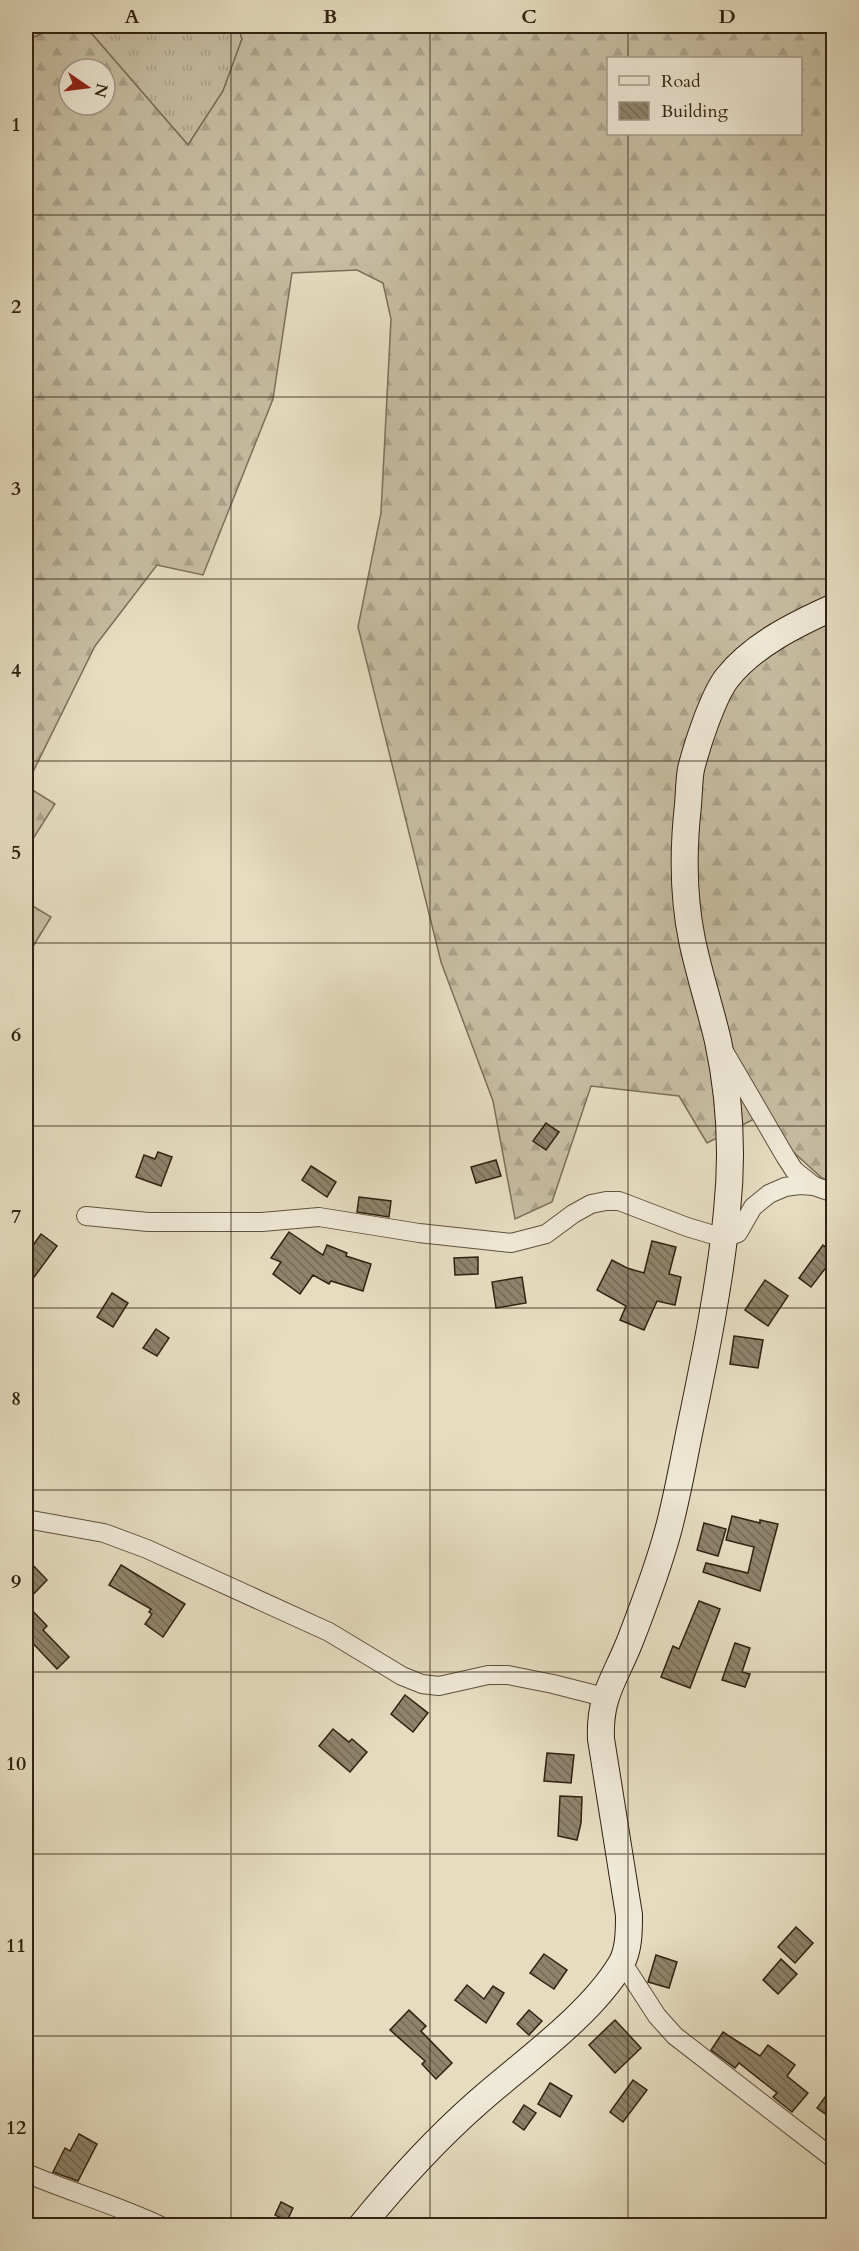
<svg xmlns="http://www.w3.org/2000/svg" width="859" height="2251" font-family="Cardo,serif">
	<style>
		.grass { fill: url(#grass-tufts); stroke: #7c705a; stroke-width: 1.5 }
		.forest { fill: url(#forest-firs); stroke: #7c705a; stroke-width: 1.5; fill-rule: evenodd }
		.building { fill: url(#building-back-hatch); stroke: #302210; stroke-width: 1.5 }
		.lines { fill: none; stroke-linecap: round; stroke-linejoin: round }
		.street-casing { stroke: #5e513c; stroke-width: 20 }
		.secondary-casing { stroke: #302210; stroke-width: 28 }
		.street { stroke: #efe9d7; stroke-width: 18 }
		.secondary { stroke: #efe9d7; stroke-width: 26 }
		.grid { fill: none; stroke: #302210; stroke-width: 1.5; stroke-opacity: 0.55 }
		.neatline { fill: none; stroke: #302210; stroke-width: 2 }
		.grid-label { font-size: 20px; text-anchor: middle; font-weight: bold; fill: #302210 }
	</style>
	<defs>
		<pattern id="grass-tufts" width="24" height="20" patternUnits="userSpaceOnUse" patternTransform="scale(1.5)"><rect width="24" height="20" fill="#c7bda3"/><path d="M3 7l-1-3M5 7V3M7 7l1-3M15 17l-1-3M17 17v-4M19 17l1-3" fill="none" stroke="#aba28b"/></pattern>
		<pattern id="forest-firs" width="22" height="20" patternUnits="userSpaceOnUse" patternTransform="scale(1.5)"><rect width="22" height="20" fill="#c7bda3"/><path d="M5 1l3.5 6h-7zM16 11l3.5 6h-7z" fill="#aba28b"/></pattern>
		<pattern id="building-back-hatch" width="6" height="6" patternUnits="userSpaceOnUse" patternTransform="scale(1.5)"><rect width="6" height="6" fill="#8f836c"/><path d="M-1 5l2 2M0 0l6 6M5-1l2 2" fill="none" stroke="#756b57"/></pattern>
	</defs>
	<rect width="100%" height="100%" fill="#e6ddc1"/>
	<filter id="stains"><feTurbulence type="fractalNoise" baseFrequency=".00333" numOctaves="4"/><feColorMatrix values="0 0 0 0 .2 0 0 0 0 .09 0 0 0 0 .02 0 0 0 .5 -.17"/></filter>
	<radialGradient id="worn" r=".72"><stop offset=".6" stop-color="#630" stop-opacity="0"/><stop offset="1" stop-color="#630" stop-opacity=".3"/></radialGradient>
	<g class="grass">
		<path d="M26,26H58L26,41Z"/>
		<path d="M85,26H238L242,39L223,91L188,145Z"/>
	</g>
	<g class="forest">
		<path d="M58,26H85L188,145L223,91L242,39L238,26H833V1183L822,1178L756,1118L707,1143L679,1096L591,1086L552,1202L515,1219L493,1101L441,962L358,627L381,513L391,319L383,283L357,270L292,273L273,399L203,575L157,565L95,646L26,786L55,804L26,850V41ZM608,58H800V134H608ZM69,69H105V105H69Z"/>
		<path d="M26,902L51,917L26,958Z"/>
	</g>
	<g class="building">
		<path d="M546,1123L559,1132L546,1150L533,1141Z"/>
		<path d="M158,1152L172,1157L161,1186L136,1177L144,1155L155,1159Z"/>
		<path d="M496,1160L501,1176L476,1183L471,1167Z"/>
		<path d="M311,1166L336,1182L327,1197L302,1180Z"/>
		<path d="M359,1197L391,1201L389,1217L357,1212Z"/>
		<path d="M289,1232L323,1255L327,1245L347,1253L346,1256L371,1264L363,1291L331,1281L329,1284L313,1275L300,1294L273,1274L281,1262L271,1258Z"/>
		<path d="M41,1234L57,1246L26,1288V1255Z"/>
		<path d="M652,1241L676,1247L669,1274L681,1277L675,1305L657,1301L644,1330L620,1320L626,1306L597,1290L612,1260L627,1268L644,1273Z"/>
		<path d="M823,1245L834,1253V1257L811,1287L799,1278Z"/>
		<path d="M478,1257V1274L455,1275L454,1258Z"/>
		<path d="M522,1277L526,1303L496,1308L492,1282Z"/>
		<path d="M765,1280L788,1296L768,1326L745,1310Z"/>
		<path d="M112,1293L128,1303L113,1327L97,1317Z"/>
		<path d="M156,1329L169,1338L157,1356L143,1348Z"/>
		<path d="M734,1336L763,1340L758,1368L730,1364Z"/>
		<path d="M732,1516L760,1523V1520L778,1524L760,1591L703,1572L706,1563L748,1573L754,1547L726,1540Z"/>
		<path d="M704,1523L726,1529L718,1556L697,1550Z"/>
		<path d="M26,1558L47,1580L26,1602Z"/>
		<path d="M121,1565L185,1604L163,1637L145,1624L152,1614L149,1612L151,1609L109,1585Z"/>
		<path d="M699,1601L720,1609L690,1688L661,1677L673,1646L679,1649Z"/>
		<path d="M26,1604L47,1626L43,1630L69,1657L57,1669L26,1636Z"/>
		<path d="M735,1643L750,1648L742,1672L750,1674L745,1687L722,1680Z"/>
		<path d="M405,1695L428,1713L413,1732L391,1714Z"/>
		<path d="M333,1729L349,1742L352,1739L367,1752L350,1772L319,1746Z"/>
		<path d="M547,1753L574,1755L571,1783L544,1781Z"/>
		<path d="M560,1796L582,1797L581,1823L577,1840L558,1836Z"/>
		<path d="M796,1927L813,1943L795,1963L778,1947Z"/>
		<path d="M544,1954L567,1970L554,1989L530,1973Z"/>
		<path d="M656,1955L677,1962L669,1988L648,1982Z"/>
		<path d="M781,1959L797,1974L778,1994L763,1980Z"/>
		<path d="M467,1985L484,1999L493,1986L504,1993L486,2023L455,2000Z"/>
		<path d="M409,2010L426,2026L421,2031L452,2063L436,2079L422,2064L425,2061L390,2030Z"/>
		<path d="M529,2010L542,2021L529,2035L517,2024Z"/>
		<path d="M615,2020L641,2048L615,2073L589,2045Z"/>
		<path d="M723,2032L760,2056L768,2045L795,2065L787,2076L808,2093L792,2112L773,2097L777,2093L739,2063L735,2068L711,2050Z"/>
		<path d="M633,2080L647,2090L623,2122L610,2112Z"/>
		<path d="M550,2083L572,2096L560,2117L538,2104Z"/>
		<path d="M834,2085V2120L817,2108Z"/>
		<path d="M524,2105L536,2113L524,2130L513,2122Z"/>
		<path d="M79,2134L97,2144L78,2181L53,2172L65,2148L70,2151Z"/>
		<path d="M281,2202L293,2208L287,2221L275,2215Z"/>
	</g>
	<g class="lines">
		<defs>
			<g id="street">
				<path d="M725,1053L785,1156L794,1170L814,1186"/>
				<path d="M86,1216L148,1222H262L319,1217L419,1233L511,1243L546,1234L573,1214L591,1204L606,1201H619L687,1227L724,1238L738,1233L753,1207L769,1194L785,1187L799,1185L814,1186L834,1193"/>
				<path d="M26,1519L104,1533L147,1549L329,1632L402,1676L422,1684L439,1686L488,1675H508L553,1684L604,1697"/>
				<path d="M622,1962L657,2016L675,2036L834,2159"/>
				<path d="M26,2173C70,2192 117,2205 161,2226"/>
			</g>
			<path id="secondary" d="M361,2226C396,2183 435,2140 477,2103C522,2063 590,2016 621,1964C629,1950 629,1931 629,1915L601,1739C599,1696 615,1679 630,1641C644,1605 658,1568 668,1531C677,1498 683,1463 690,1429C705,1357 720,1284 727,1211C733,1154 730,1097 718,1041C710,1007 699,974 692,940C683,896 683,850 688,805C689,793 689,780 691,769C697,745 713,696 727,678C753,645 796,624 834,607"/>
		</defs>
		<use href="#street" class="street-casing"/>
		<use href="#secondary" class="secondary-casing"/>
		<use href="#street" class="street"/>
		<use href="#secondary" class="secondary"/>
	</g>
	<path class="grid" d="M231,26V2226M430,26V2226M628,26V58M628,134V2226M26,215H834M26,397H834M26,579H834M26,761H834M26,943H834M26,1126H834M26,1308H834M26,1490H834M26,1672H834M26,1854H834M26,2036H834"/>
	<rect width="859" height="2251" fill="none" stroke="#e6ddc1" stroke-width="66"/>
	<rect x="607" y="57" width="195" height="78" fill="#efe9d7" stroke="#a39987" stroke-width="1.5"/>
	<rect x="619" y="76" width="30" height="9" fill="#efe9d7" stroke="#a39987" stroke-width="1.5"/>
	<text x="661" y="87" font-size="18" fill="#302210">Road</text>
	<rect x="619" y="102" width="30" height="18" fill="url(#building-back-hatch)" stroke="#a39987" stroke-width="1.5"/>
	<text x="661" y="117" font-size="18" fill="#302210">Building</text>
	<g transform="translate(87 87) rotate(104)"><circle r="28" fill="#efe9d7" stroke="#a39987" stroke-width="1.5"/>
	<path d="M0-4.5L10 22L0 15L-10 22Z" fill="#8f2418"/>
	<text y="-9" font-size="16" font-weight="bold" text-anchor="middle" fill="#302210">N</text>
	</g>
	<rect x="33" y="33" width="793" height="2185" class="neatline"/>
	<g class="grid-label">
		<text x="132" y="23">A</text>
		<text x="330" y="23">B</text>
		<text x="529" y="23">C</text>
		<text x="727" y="23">D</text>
		<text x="16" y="131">1</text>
		<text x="16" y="313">2</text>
		<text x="16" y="495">3</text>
		<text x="16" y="677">4</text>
		<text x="16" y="859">5</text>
		<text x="16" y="1041">6</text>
		<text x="16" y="1223">7</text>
		<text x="16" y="1405">8</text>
		<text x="16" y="1588">9</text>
		<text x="16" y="1770">10</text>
		<text x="16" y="1952">11</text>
		<text x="16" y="2134">12</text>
	</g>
	<rect width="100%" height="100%" filter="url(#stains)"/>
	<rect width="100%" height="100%" fill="url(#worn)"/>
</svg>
